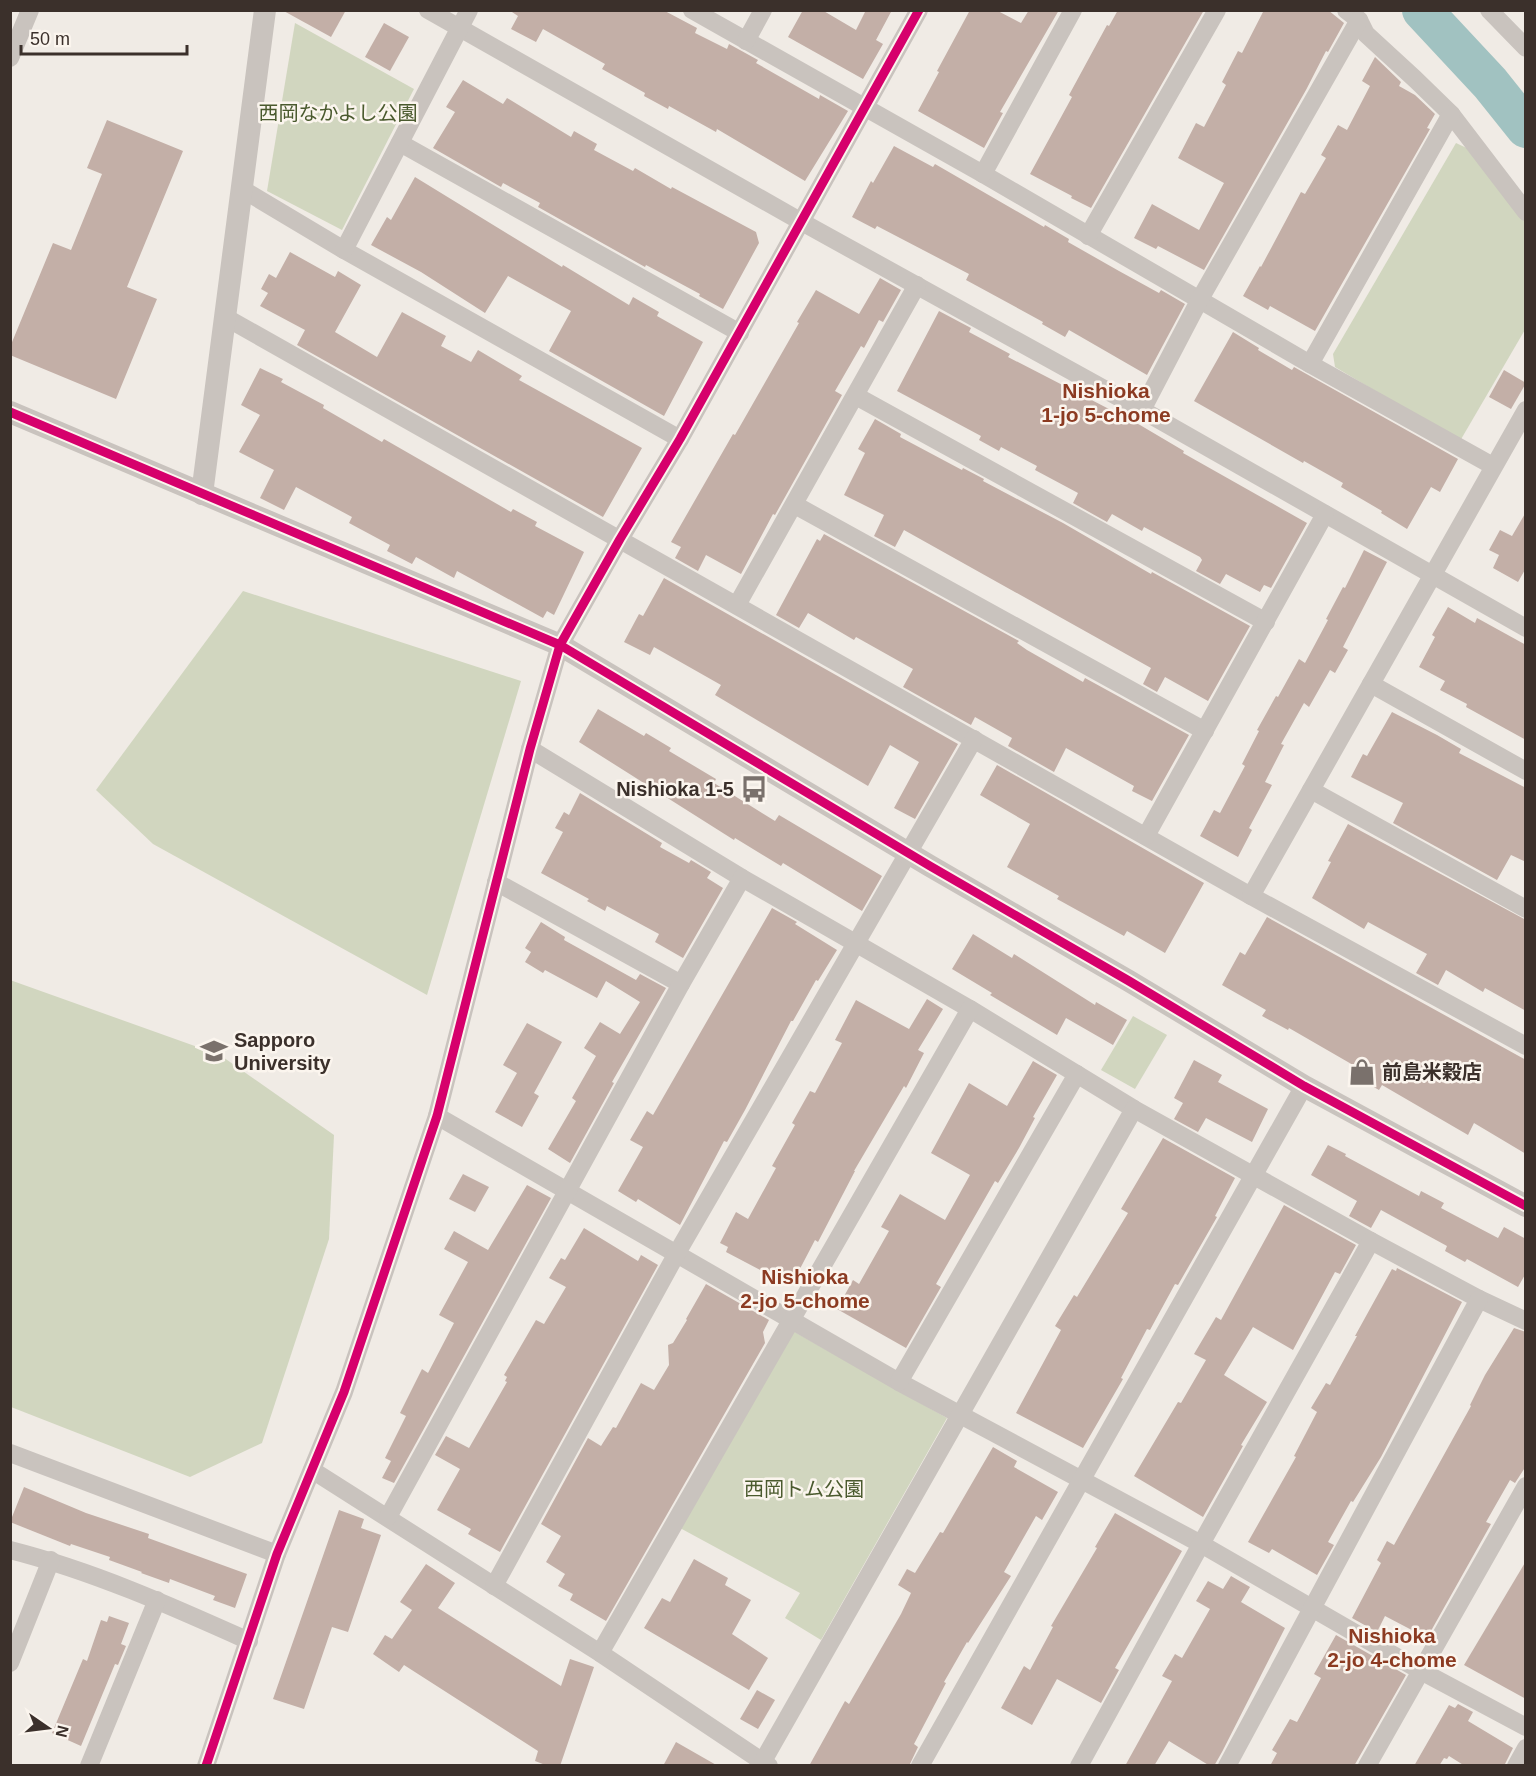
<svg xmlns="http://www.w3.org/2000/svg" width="1536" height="1776" font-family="Helvetica,'Noto Sans JP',sans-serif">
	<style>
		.green { fill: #d1d6bf }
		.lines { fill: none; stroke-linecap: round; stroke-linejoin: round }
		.river { stroke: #a1c2c1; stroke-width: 40 }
		.building { fill: #c3afa7 }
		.minor { stroke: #c9c3be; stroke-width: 18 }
		.tertiary { stroke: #c9c3be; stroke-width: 22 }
		.cycleway-casing { stroke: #fbf5ee; stroke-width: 13 }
		.cycleway { stroke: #d6006c; stroke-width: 9 }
		.labels { text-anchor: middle; stroke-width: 5; stroke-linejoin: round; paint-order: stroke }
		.park-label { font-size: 20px; fill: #4a5a2e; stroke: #fbf5ee }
		.poi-label { font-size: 20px; font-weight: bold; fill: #3b302b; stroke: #fbf5ee; text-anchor: start }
		.neighbourhood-label { font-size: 21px; font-weight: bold; fill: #8c3b22; stroke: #fbf5ee }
	</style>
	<rect width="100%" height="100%" fill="#f0ebe5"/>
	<g class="green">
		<path d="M295,23L414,89L342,230L267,191Z"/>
		<path d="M1456,143L1473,151L1525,213L1526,328L1460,441L1335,367L1333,354Z"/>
		<path d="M243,591L521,681L427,995L153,844L96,790Z"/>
		<path d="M10,980L220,1055L334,1135L329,1239L262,1443L190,1477L11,1407Z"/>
		<path d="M1133,1016L1167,1035L1135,1089L1101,1070Z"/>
		<path d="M793,1331L947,1418L821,1640L785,1618L800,1593L680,1528Z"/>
	</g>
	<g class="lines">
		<path class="river" d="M1422,10L1490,83L1526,128"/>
	</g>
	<g class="building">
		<path d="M282,10H346L331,37Z"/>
		<path d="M509,10H663L697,28L695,33L727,49L729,44L758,60L756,63L819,99L820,95L848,111L805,181L717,129L716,132L669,106L668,109L644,96L645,93L602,69L605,64L543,29L536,42L511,29L518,16Z"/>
		<path d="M803,10H822L856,30L866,10H892L876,40L883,44L863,79L788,37Z"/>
		<path d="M970,10H996L1021,23L1029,10H1059L1000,112L1003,113L984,148L918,111L939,72L937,71Z"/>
		<path d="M1118,10H1204L1091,208L1071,198L1072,196L1030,174L1072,97L1069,95L1107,25L1109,26Z"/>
		<path d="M1264,10H1328L1344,23L1328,52L1326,51L1306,90L1204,270L1158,246L1156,249L1134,238L1152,204L1199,230L1224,183L1178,158L1196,123L1204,127L1226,85L1222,82L1238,51L1242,53Z"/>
		<path d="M384,23L409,37L390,71L365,57Z"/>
		<path d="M1375,57L1401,82L1399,86L1415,95L1435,114L1427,128L1430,129L1315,331L1270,306L1268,310L1243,296L1260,266L1261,267L1301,192L1305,194L1326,158L1321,155L1338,125L1347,130L1370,86L1362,81Z"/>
		<path d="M463,80L503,104L507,98L571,137L574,131L597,144L594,150L633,171L635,168L671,189L672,187L756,232L759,243L723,309L699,296L700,294L646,265L645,267L538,207L540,203L503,183L501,187L433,148L455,112L446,107Z"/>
		<path d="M107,120L183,151L127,287L157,299L116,399L10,355V347L53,243L71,250L102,174L87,168Z"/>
		<path d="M894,146L933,167L935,164L1044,227L1045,225L1069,239L1068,242L1119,271L1159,293L1161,290L1185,304L1147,375L1069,330L1065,337L1042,324L1043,322L966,280L969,274L877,226L875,229L852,217L871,181L873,183Z"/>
		<path d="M415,177L562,267L563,265L629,305L633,297L659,312L657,316L703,342L664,416L549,351L571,311L508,276L485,313L421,272L371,245L387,217L391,220Z"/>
		<path d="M290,252L335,277L338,271L361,285L335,332L377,357L402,312L446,336L441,346L471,362L478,350L522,376L519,380L642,448L603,517L297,345L305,330L260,306L268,293L261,289L269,274L276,278Z"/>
		<path d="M880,278L901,290L883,322L879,320L864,348L861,346L835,391L842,395L775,515L773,514L741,574L706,555L698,571L675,558L681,547L671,542L733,434L735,435L799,323L797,322L816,290L859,314Z"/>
		<path d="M939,311L971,328L969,332L1010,354L1008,357L1140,425L1184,451L1183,453L1307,523L1271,588L1264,585L1260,592L1226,574L1220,584L1196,571L1202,560L1200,557L1144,527L1142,531L1112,514L1107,522L1073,503L1078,493L1035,470L1037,466L1001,447L999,451L979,440L981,436L897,391Z"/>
		<path d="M1233,332L1259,348L1258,350L1292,370L1294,367L1458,459L1440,492L1431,487L1407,529L1381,513L1382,511L1341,487L1343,483L1304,461L1303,463L1194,401Z"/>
		<path d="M260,368L283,379L281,382L324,405L323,408L382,442L384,439L511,512L513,509L537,522L535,526L584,552L554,615L547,611L543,618L457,571L454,578L416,557L412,564L387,551L390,545L349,523L352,517L296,487L284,510L260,498L274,470L239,452L260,415L241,405Z"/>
		<path d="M1504,370L1526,383L1511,409L1489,397Z"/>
		<path d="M875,419L901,434L900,437L962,470L963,468L984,479L983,481L1063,523L1151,574L1152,572L1250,626L1208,701L1165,677L1157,692L1143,684L1151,668L904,530L895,547L874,536L884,515L844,495L865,453L858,449Z"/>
		<path d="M1526,512V568L1518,582L1493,568L1499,555L1489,550L1500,530L1512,536Z"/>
		<path d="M824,534L1019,641L1017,643L1027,650L1083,682L1085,678L1189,735L1152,801L1132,791L1134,786L1066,748L1054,772L1008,746L1012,738L975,717L971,725L903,687L913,669L856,637L854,640L808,613L799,628L776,615L817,539L820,541Z"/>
		<path d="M1364,550L1387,562L1343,647L1348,650L1335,673L1330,670L1309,707L1304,703L1281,744L1284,745L1265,782L1272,785L1249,828L1252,830L1238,857L1200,836L1214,810L1220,813L1245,766L1242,764L1259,731L1257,730L1276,696L1278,697L1299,659L1305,663L1328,620L1326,619L1343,587L1345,588Z"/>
		<path d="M664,578L958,744L915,819L894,808L919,762L890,745L868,786L715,695L721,685L654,647L650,655L624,642L639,614L643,616Z"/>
		<path d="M1448,607L1475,623L1477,618L1526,645V740L1466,707L1467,704L1440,690L1445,681L1419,667L1435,637L1432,635Z"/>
		<path d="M598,709L644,736L646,733L671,748L669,751L716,779L714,783L775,821L779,815L882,876L862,911L783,863L781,866L735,838L734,840L579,742Z"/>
		<path d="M1392,712L1437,735L1461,749L1459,753L1526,788V862L1511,855L1497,880L1393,823L1403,803L1351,777L1363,754L1367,756Z"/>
		<path d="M997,765L1204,883L1165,953L1127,931L1124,936L1057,899L1059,896L1007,867L1030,824L980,795Z"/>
		<path d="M580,793L662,843L660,847L689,863L691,860L711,872L707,878L723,888L683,958L655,942L659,934L607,906L605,911L587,901L589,899L541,873L563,832L555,828L564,812L569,815Z"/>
		<path d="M1348,824L1526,920V1011L1485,988L1483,992L1446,970L1438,985L1416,973L1427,954L1368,922L1364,929L1312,898L1331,862L1328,861Z"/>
		<path d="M772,908L797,922L795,924L837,950L818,981L816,980L793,1021H791L745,1110L727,1142L724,1141L680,1225L638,1199L636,1202L618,1191L643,1147L630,1140L647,1111L653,1115Z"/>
		<path d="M1267,917L1526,1060V1154L1474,1123L1468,1135L1382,1085L1379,1090L1356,1077L1360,1069L1289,1028L1288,1030L1262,1016L1266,1010L1222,985L1240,952L1245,955Z"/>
		<path d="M541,922L565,937L564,940L636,980L640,974L666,988L612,1082L614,1083L570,1163L548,1149L576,1101L572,1098L596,1056L584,1048L600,1022L620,1034L640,1002L606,981L597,998L545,970L543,973L525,962L531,952L525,948Z"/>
		<path d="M973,934L1012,958L1014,954L1095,1005L1096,1002L1127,1020L1113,1045L1066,1018L1057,1035L990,995L992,993L952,969Z"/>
		<path d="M927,999L943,1009L918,1050L924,1053L906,1088L904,1086L854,1171H855L818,1242L815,1240L791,1286L726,1252L728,1247L720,1243L736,1212L748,1219L776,1168L772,1166L795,1125L792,1123L810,1091L815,1093L842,1043L835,1040L856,1000L909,1029Z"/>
		<path d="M527,1023L562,1042L534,1093L539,1096L522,1127L495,1112L517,1073L503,1065Z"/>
		<path d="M1194,1060L1222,1075L1218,1082L1268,1109L1252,1142L1206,1118L1198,1132L1174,1119L1183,1103L1174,1098Z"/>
		<path d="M1033,1061L1057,1075L1033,1117L1035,1118L1019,1148L998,1183L995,1181L936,1284L941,1287L906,1348L837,1309L853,1280L859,1284L889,1231L881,1227L900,1194L945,1220L970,1175L931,1153L969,1083L1007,1106Z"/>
		<path d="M1163,1138L1235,1178L1215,1216L1217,1217L1178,1285L1175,1284L1150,1330L1147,1329L1121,1378L1123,1379L1083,1448L1016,1413L1061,1330L1055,1326L1074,1295L1077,1297L1128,1213L1121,1209Z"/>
		<path d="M1328,1145L1346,1154L1345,1156L1419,1196L1421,1191L1444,1203L1441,1208L1498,1238L1504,1227L1526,1239V1273L1518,1287L1467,1259L1465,1262L1445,1251L1447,1246L1381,1210L1371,1228L1349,1216L1357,1201L1311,1175Z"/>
		<path d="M463,1174L489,1187L475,1212L449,1199Z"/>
		<path d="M527,1185L551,1198L394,1483L382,1478L391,1461L385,1458L406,1416L400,1413L422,1369L428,1373L454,1323L439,1315L468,1262L444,1249L454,1231L488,1250Z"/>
		<path d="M1284,1205L1356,1245L1340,1274L1335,1272L1293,1350L1253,1327L1224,1375L1267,1402L1241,1445L1243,1446L1203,1517L1134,1476L1178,1402L1181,1403L1206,1360L1194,1354L1216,1317L1221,1320Z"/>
		<path d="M584,1228L638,1261L641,1255L658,1265L500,1552L468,1534L471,1529L437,1510L460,1469L435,1455L446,1436L469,1448L507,1382L505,1381L507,1377L504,1375L536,1320L544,1324L566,1287L549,1278L561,1258L565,1260Z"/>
		<path d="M1397,1268L1462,1302L1381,1457L1353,1502L1351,1501L1328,1542L1334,1545L1317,1575L1272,1549L1269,1553L1248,1542L1296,1457L1294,1456L1317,1412L1311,1408L1326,1383L1330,1385L1357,1336H1355L1392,1269L1396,1271Z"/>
		<path d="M706,1284L769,1320L763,1332L765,1343L606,1621L570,1600L573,1594L558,1586L565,1574L546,1562L561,1536L541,1524L588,1438L601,1446L613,1427L616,1428L641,1383L654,1390L669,1365L668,1345L673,1343L687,1320L686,1319Z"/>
		<path d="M1514,1328L1526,1332V1466L1515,1483L1510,1480L1486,1522L1491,1524L1427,1638L1385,1616L1377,1632L1352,1618L1381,1563L1377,1560L1387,1541L1394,1545L1471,1406L1470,1405L1485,1375Z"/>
		<path d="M993,1447L1017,1461L1014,1467L1058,1492L1042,1520L1036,1516L1004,1572L1011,1576L968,1643L967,1642L944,1682L946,1683L914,1744L918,1747L909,1766H809L845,1701L849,1704L901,1614L911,1593L898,1585L907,1569L915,1573L940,1532L943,1533Z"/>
		<path d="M24,1487L86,1513L149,1534L148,1538L247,1574L235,1608L213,1600L215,1596L170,1579L169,1583L141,1573L142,1572L109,1560L110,1557L71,1544L70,1546L10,1522Z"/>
		<path d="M339,1510L364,1519L361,1528L381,1535L348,1632L332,1627L304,1709L273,1699Z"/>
		<path d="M1115,1513L1182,1551L1115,1668L1119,1670L1101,1703L1057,1679L1032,1725L1001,1708L1024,1666L1030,1670L1053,1627L1051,1626L1097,1548L1095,1547Z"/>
		<path d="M694,1559L728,1578L725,1585L751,1600L732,1634L768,1658L749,1690L644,1628L662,1598L670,1602Z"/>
		<path d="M1526,1561V1699L1464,1665Z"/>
		<path d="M426,1564L455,1583L438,1608L561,1686L570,1659L594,1667L560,1766H548L535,1761L538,1751L404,1665L399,1672L373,1654L385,1635L392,1639L412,1610L400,1602Z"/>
		<path d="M1231,1576L1250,1587L1241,1602L1285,1628L1222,1752L1214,1766H1210L1169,1741L1154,1766H1125L1172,1681L1162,1676L1175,1654L1182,1658L1210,1609L1196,1601L1208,1581L1223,1589Z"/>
		<path d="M109,1616L129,1623L121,1644L126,1646L118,1665L115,1664L81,1746L52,1733L83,1659L87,1661L101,1620L107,1622Z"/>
		<path d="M1336,1635L1406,1675L1354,1766H1270L1277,1753L1272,1750L1290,1719L1297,1722L1321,1678L1314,1674Z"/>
		<path d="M757,1690L775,1700L758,1729L740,1719Z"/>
		<path d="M1458,1704L1473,1712L1468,1721L1513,1748L1504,1766H1465L1449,1756L1447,1759L1444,1758L1439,1766H1414L1449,1705L1455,1708Z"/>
		<path d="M676,1742L718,1766H663Z"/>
	</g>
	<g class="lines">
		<g class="minor">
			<path d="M428,10L800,221L1142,410L1526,628"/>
			<path d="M692,10L983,174L1310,364L1493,466"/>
			<path d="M1346,10L1359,20L1366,34L1415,79L1451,114L1526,212"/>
			<path d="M1489,10L1526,48"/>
			<path d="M746,41L763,10"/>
			<path d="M10,58L30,10"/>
			<path d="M400,143L740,333"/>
			<path d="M983,174L1073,10"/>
			<path d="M242,189L344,250L680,439"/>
			<path d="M1088,236L1217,10"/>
			<path d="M344,250L469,10"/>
			<path d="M225,317L1251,896L1526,1046"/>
			<path d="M1310,364L1451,114"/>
			<path d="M856,396L1266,622"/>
			<path d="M1142,410L1200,299L1359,20"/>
			<path d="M795,505L1205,731"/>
			<path d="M737,605L917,285"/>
			<path d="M1371,684L1526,771"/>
			<path d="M530,749L742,878L970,1009L1134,1109L1371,1241L1479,1299L1526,1321"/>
			<path d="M1311,790L1526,909"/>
			<path d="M1146,836L1325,514"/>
			<path d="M496,882L681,984"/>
			<path d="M1251,896L1526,410"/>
			<path d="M437,1116L899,1382L1201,1544L1421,1671L1526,1727"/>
			<path d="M899,1382L1077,1074"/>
			<path d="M10,1453L277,1554"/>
			<path d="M312,1470L600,1653L769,1766"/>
			<path d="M388,1517L681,984L742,878"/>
			<path d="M10,1550C93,1571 171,1606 249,1641"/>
			<path d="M494,1586L677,1253L974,739"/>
			<path d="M600,1653L970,1009"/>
			<path d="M10,1663L51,1560"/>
			<path d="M763,1761L1134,1109"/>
			<path d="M89,1766L157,1600"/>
			<path d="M206,1766L277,1554L344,1392L437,1116L530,749L560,645L620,539L680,439L919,10"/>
			<path d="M920,1766L1304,1086"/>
			<path d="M1079,1766L1201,1544L1371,1241"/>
			<path d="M1227,1766L1479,1299"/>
			<path d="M1367,1766L1526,1486"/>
			<path d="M1516,1766L1526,1748"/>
		</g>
		<g class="tertiary">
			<path d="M10,412L560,645L930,866L1129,981L1304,1086L1526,1206"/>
			<path d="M202,494L265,10"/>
		</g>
		<defs>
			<g id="cycleway">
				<path d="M10,412L560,645L930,866L1129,981L1304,1086L1526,1206"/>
				<path d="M206,1766L277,1554L344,1392L437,1116L530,749L560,645L620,539L680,439L919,10"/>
			</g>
		</defs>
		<use href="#cycleway" class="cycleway-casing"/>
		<use href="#cycleway" class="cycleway"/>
	</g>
	<defs>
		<symbol id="bus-bare" viewBox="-9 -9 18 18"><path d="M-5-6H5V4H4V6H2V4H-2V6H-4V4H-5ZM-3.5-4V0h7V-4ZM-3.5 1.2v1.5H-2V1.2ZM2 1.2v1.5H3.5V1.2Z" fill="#7a716c" stroke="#fbf5ee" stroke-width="2.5" paint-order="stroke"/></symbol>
		<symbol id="university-bare" viewBox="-9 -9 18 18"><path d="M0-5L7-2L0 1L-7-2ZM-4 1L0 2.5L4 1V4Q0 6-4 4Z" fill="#7a716c" stroke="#fbf5ee" stroke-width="2.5" paint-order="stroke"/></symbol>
		<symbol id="shop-bare" viewBox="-9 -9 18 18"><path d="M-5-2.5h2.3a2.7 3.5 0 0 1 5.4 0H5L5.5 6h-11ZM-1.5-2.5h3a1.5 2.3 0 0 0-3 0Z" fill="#7a716c" stroke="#fbf5ee" stroke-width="2.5" paint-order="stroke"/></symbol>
	</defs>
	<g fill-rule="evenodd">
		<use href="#bus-bare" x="735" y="770" width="38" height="38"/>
		<use href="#university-bare" x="195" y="1032" width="38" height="38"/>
		<use href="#shop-bare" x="1343" y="1053" width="38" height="38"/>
	</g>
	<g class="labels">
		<g class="park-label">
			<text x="338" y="120">西岡なかよし公園</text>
			<text x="804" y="1496">西岡トム公園</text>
		</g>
		<g class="poi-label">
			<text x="734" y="796" text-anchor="end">Nishioka 1-5</text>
			<text x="234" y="1047">Sapporo<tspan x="234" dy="23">University</tspan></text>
			<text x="1382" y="1079">前島米穀店</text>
		</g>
		<g class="neighbourhood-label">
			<text x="1106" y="398">Nishioka<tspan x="1106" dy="24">1-jo 5-chome</tspan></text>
			<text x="805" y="1284">Nishioka<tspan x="805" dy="24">2-jo 5-chome</tspan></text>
			<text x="1392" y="1643">Nishioka<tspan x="1392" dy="24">2-jo 4-chome</tspan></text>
		</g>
	</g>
	<rect width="1536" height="1776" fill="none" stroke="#3b302b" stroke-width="24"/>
	<g transform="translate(48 1728) rotate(104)" stroke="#fbf5ee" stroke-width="4.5" paint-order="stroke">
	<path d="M0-4.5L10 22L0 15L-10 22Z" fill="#3b302b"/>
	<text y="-9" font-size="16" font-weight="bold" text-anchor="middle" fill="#3b302b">N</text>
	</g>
	<path d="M21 45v9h166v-9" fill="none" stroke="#3b302b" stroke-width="3"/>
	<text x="30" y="45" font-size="18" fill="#3b302b" stroke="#fbf5ee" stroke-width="4.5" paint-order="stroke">50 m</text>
</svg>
